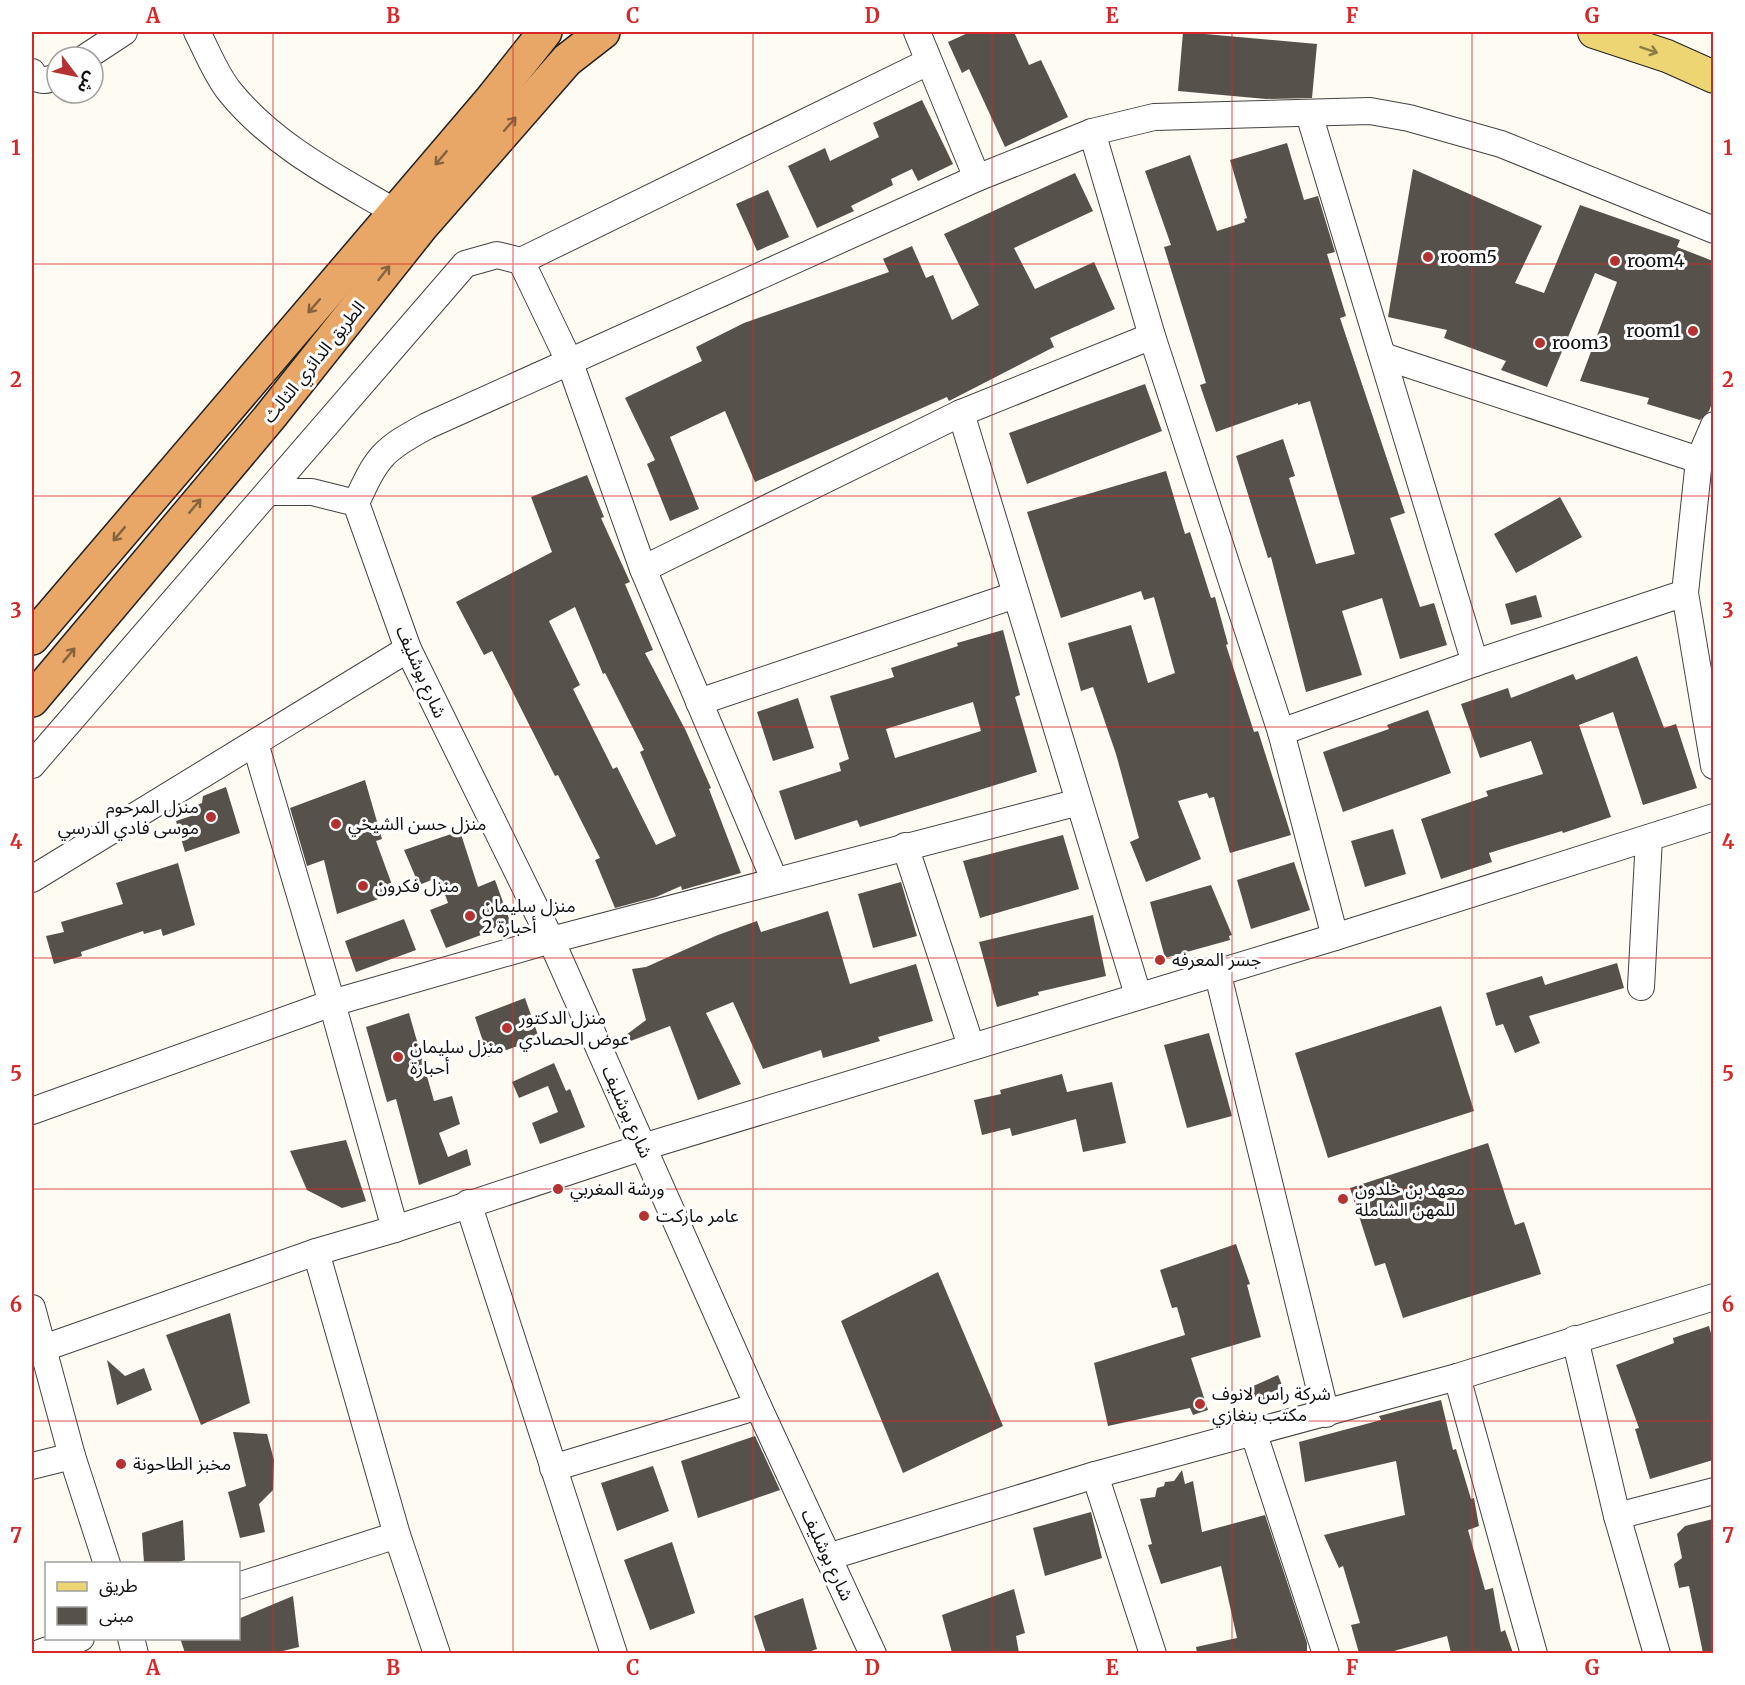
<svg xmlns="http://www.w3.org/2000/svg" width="1745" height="1685" font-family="Merriweather,'Noto Sans Arabic',serif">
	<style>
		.building { fill: #57514c; fill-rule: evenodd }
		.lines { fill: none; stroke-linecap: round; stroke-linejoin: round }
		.minor-casing { stroke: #424242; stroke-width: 28 }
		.major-casing { stroke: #202020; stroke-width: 34 }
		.highway-casing { stroke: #202020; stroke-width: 36 }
		.minor { stroke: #fff; stroke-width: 26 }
		.major { stroke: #edd573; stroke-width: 32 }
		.highway { stroke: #e8a766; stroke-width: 33 }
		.oneway { stroke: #897c46 }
		.oneway2 { stroke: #86633f }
		.grid { fill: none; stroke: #d62828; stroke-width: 1.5; stroke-opacity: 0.55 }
		.poi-dot { fill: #b43232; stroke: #fff; stroke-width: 2 }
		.labels { text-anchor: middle; stroke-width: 6; stroke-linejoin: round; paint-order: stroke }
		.poi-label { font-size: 18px; fill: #0f0f0f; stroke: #fff; text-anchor: start }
		.street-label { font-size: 18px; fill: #0f0f0f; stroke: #fff }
		.neatline { fill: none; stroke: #d62828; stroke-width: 2 }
		.grid-label { font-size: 20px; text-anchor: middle; font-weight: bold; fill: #d62828 }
	</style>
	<rect width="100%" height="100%" fill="#fefcf2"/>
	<g class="building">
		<path d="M970,32H1014L1029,65L1041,60L1068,117L1005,147L969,69L962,73L948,42Z"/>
		<path d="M1183,32L1317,44L1312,98L1266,99L1178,91Z"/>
		<path d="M922,100L953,164L918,181L912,169L891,179L893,185L851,206L854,211L817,228L788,166L825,148L830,161L879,137L873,123Z"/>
		<path d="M1287,143L1304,200L1318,196L1335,252L1327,254L1346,316L1340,318L1405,513L1390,518L1420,607L1434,603L1447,645L1400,659L1382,598L1342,611L1362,675L1306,692L1271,557L1268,558L1236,456L1283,439L1295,476L1289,478L1316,564L1355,554L1310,401L1298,405V403L1216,432L1200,385L1206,383L1164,247L1171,245L1145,171L1190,155L1217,231L1245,222L1244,219L1247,218L1230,160Z"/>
		<path d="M1413,169L1542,226L1515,283L1544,293L1580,205L1680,240L1677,247L1713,261V401L1709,411L1700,420L1647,404L1649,398L1580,381L1617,282L1595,273L1547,387L1501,370L1506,361L1444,338L1447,330L1388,317Z"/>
		<path d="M1075,173L1093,211L1014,248L1035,289L1094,262L1115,309L1050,338L1054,347L949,401L947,397L755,482L725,411L670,437L699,509L670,521L647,464L655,460L625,398L702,361L696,347L744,323L889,272L883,259L912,246L926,278L933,275L952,320L979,305L944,234Z"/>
		<path d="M768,190L789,237L757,251L736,204Z"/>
		<path d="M1145,384L1162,431L1027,484L1009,433Z"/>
		<path d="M1166,471L1185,534L1190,532L1211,598L1215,597L1228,644L1226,645L1254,732L1258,731L1291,835L1230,853L1214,797L1209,798L1207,793L1178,801L1201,859L1146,882L1130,842L1139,838L1116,754L1093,687L1081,691L1068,643L1131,625L1148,683L1175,673L1154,597L1144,600L1141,591L1061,618L1027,512Z"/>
		<path d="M587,475L604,517L601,518L630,582L625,584L653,650L645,653L686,731L711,788L709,789L741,873L682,890L681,886L656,897L615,908L595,860L600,858L558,775L555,776L492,651L484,655L456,602L552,552L531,497ZM575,607L603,674L605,673L644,750L640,752L676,836L656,845L617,767L613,769L573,689L580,685L549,621Z"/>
		<path d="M1560,497L1582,537L1516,573L1494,534Z"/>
		<path d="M1536,595L1542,617L1511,625L1505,604Z"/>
		<path d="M1003,630L1020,695L1015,697L1037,772L860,827L857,820L795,840L779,791L841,771L839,763L849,759L830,696L894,677L891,668L958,646L957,643ZM973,702L981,731L895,758L886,729Z"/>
		<path d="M1637,656L1664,728L1676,724L1697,788L1643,805L1613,712L1579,725L1611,817L1563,833L1562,831L1489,853L1492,862L1441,879L1421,819L1488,796L1486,791L1543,774L1531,741L1480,758L1461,704L1508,688L1511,698L1573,674L1576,680Z"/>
		<path d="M798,698L814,748L773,761L757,712Z"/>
		<path d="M1428,710L1451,773L1343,812L1323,752L1389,729L1387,725Z"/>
		<path d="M365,780L382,839L376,841L395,893L337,914L324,860L307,866L290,808Z"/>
		<path d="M226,787L240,833L185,852L176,821L197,814L195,806L202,803L203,796Z"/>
		<path d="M1393,829L1406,874L1365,887L1351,841Z"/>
		<path d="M460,831L478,887L495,880L511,924L446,948L430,910L448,903L439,877L419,885L404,850Z"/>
		<path d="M1063,835L1079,889L980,918L963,861Z"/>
		<path d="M1294,862L1310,910L1251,929L1237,880Z"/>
		<path d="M178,863L195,925L163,936L161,929L144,934L143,931L81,952L82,956L54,964L46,936L64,932L61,922L123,904L116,883Z"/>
		<path d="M901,882L917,936L873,948L858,894Z"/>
		<path d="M1211,885L1232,935L1229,936L1230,940L1165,958L1150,902Z"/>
		<path d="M828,911L850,984L916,964L933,1021L878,1037L880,1041L823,1058L821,1050L763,1069L733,1002L706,1013L741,1084L698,1100L670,1026L620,1045L618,1041L646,1020L632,969L646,967L718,935L757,921L761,932Z"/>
		<path d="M1093,915L1106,976L1038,992L1039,995L997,1007L979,942Z"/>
		<path d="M404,919L416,950L356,972L345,941Z"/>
		<path d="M1617,963L1624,988L1529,1016L1540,1043L1515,1053L1503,1024L1496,1026L1486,993L1542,976L1545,985Z"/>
		<path d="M525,998L539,1038L488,1057L475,1017Z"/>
		<path d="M1441,1006L1474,1111L1328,1158L1295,1053Z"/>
		<path d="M409,1013L434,1101L452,1096L460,1124L439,1133L448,1157L467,1149L471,1165L419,1185L396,1099L387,1102L366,1027Z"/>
		<path d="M1209,1033L1232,1116L1187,1128L1164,1045Z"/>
		<path d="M554,1063L566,1091L570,1089L585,1127L540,1144L532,1123L558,1112L548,1086L519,1098L512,1082Z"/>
		<path d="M1062,1074L1067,1092L1112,1082L1126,1143L1083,1152L1076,1119L1012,1136L1010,1128L982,1135L974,1100L1001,1094L1000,1090Z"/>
		<path d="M346,1140L366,1201L342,1208L307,1190L290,1151Z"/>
		<path d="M1488,1143L1515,1225L1524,1222L1541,1274L1403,1318L1385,1263L1375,1266L1350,1188Z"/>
		<path d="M1236,1244L1250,1284L1247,1285L1261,1337L1191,1358L1208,1410L1193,1415L1190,1408L1108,1426L1094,1363L1185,1335L1177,1307L1172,1308L1160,1270Z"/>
		<path d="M938,1272L1003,1426L903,1473L841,1321Z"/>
		<path d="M230,1313L250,1403L201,1425L166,1335Z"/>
		<path d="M1709,1326L1713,1341V1460L1650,1479L1635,1429L1639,1428L1616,1365L1674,1343L1673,1338Z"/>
		<path d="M107,1360L125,1376L144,1368L152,1390L117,1405Z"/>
		<path d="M1278,1375L1284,1390L1258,1402L1251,1387Z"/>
		<path d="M1441,1400L1453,1450L1456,1449L1471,1499L1474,1498L1479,1526L1468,1530L1485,1590L1493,1588L1501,1632L1505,1630L1513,1653H1451L1447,1636L1387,1653H1359L1351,1625L1360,1623L1343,1566L1339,1568L1324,1535L1405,1515L1396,1461L1305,1482L1299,1442L1381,1420L1379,1416Z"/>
		<path d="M233,1432L267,1434L274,1460L273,1490L259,1504L265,1532L240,1538L228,1492L246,1486Z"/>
		<path d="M755,1436L780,1490L698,1518L681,1461Z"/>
		<path d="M653,1466L669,1511L617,1531L601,1483Z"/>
		<path d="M1182,1470L1185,1484L1193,1481L1202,1532L1265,1515L1307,1643V1653H1197L1196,1647L1237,1638L1221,1566L1161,1584L1148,1545L1152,1544L1140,1499L1155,1497L1157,1488L1164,1486L1165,1482L1174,1481Z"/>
		<path d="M1091,1512L1102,1558L1045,1576L1033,1528Z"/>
		<path d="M1713,1519V1653H1703L1689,1586L1679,1588L1674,1564L1682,1558L1677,1534L1685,1526Z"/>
		<path d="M183,1520L185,1560L175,1563H144L142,1533Z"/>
		<path d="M672,1542L695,1613L650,1630L624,1560Z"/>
		<path d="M1014,1589L1025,1633L1016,1636L1019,1653H952L942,1615Z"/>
		<path d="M293,1596L299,1647L275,1653H185L180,1638H238V1619Z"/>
		<path d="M803,1598L817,1649L806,1653H766L754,1616Z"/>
	</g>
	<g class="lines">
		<defs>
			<g id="minor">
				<path d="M197,32C207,51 216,75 230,92C278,151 348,183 412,222"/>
				<path d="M917,32L977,178"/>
				<path d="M86,57L124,32"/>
				<path d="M32,72C38,83 48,81 57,76"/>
				<path d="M1309,114L1475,663"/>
				<path d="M1092,132L1152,336L1281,732L1335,937"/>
				<path d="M521,261L928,62"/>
				<path d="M1383,356L1699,460"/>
				<path d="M961,413L1138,995"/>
				<path d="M1714,425L1699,460L1685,593L1714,766"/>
				<path d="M269,492H312L356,503"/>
				<path d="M356,503C377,457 382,450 427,426L977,178L1092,132L1154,117L1370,111L1409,118L1501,144L1714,230"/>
				<path d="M356,503L408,649L551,940L758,1406L873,1654"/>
				<path d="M643,569L961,413L1152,336"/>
				<path d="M699,702L1015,595"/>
				<path d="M1281,732L1475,663L1685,593"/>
				<path d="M255,743L332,1003L395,1229"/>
				<path d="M32,765L465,264L497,255L521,261L570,363L643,569L774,879"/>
				<path d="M905,846L971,1046"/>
				<path d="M32,879L408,649"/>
				<path d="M1217,971L1326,1414"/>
				<path d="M1641,987L1649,838"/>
				<path d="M32,1111L332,1003L551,940L1079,802"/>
				<path d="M468,1203L614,1654"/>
				<path d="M316,1252L397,1535L437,1654"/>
				<path d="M32,1308L72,1456L107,1564"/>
				<path d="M1575,1339L1617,1516L1657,1654"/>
				<path d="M44,1348L316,1252L395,1229L643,1147L1335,937L1714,817"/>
				<path d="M1457,1377L1534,1654"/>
				<path d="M1253,1431L1326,1654"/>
				<path d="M32,1466L72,1456"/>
				<path d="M553,1468L758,1406"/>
				<path d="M1095,1475L1153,1654"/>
				<path d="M1617,1516L1714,1491"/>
				<path d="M828,1557L1095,1475L1457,1377L1714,1297"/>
				<path d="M238,1586L397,1535"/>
				<path d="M131,1638L135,1654"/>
				<path d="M37,1654L81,1638"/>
			</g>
			<path id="major" d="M1594,32L1667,56L1714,77"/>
			<g id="highway">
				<path d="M32,638L491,100L545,32"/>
				<path d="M32,700L269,418L421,227L567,60L603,32"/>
			</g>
		</defs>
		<use href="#minor" class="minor-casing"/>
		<use href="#major" class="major-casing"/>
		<use href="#highway" class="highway-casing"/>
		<use href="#minor" class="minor"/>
		<use href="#major" class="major"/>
		<use href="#highway" class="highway"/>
	</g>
	<defs><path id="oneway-shaft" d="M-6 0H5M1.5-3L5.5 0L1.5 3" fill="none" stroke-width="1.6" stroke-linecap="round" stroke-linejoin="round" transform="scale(1.5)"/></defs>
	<use class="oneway" href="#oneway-shaft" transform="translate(1649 50) rotate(19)"/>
	<g class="oneway2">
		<use href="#oneway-shaft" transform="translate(510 124) rotate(-49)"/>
		<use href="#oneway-shaft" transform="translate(441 158) rotate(130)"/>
		<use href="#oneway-shaft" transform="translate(384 273) rotate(-52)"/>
		<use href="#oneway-shaft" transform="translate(314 306) rotate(131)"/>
		<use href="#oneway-shaft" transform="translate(195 506) rotate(-50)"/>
		<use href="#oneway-shaft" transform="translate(119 534) rotate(130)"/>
		<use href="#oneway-shaft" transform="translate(69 655) rotate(-50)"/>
	</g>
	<path class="grid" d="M273,32V1654M513,32V1654M753,32V1654M992,32V1654M1232,32V1654M1472,32V1654M32,264H1714M32,496H1714M32,727H1714M32,958H1714M32,1189H1714M32,1421H1714"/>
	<g class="poi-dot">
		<circle cx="1428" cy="257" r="6"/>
		<circle cx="1615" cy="261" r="6"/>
		<circle cx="1693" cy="331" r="6"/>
		<circle cx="1540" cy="343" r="6"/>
		<circle cx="211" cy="817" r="6"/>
		<circle cx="336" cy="824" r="6"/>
		<circle cx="363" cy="886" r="6"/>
		<circle cx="470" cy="916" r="6"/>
		<circle cx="1160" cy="960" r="6"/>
		<circle cx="507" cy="1028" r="6"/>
		<circle cx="398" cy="1057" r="6"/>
		<circle cx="558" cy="1189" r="6"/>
		<circle cx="1343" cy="1199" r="6"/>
		<circle cx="644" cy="1216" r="6"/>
		<circle cx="1200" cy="1404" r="6"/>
		<circle cx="121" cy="1464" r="6"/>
	</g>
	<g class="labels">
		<g class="poi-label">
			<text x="1440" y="263">room5</text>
			<text x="1627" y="267">room4</text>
			<text x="1681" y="337" text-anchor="end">room1</text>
			<text x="1552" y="349">room3</text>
			<text x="199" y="813" text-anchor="end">منزل المرحوم<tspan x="199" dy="21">موسى فادي الدرسي</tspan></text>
			<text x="348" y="830">منزل حسن الشيخي</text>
			<text x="375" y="892">منزل فكرون</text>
			<text x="482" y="912">منزل سليمان<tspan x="482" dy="21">أحبارة 2</tspan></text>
			<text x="1172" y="966">جسر المعرفه</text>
			<text x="519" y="1024">منزل الدكتور<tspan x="519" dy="21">عوض الحصادي</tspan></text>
			<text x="410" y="1053">منزل سليمان<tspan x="410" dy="21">أحبارة</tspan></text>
			<text x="570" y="1195">ورشة المغربي</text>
			<text x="1355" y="1195">معهد بن خلدون<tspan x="1355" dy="21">للمهن الشاملة</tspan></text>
			<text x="656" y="1222">عامر ماركت</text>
			<text x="1212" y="1400">شركة راس لانوف<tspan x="1212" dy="21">مكتب بنغازي</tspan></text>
			<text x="133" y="1470">مخبز الطاحونة</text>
		</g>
		<g class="street-label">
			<text transform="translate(314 362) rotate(-51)" y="6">الطريق الدائري الثالث</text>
			<text transform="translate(421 672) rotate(66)" y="6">شارع بوشليف</text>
			<text transform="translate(627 1112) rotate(66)" y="6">شارع بوشليف</text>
			<text transform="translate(827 1555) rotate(65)" y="6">شارع بوشليف</text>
		</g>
	</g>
	<rect width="1745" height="1685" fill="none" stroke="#ffffff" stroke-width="66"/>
	<rect x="45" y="1562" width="195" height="78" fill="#ffffff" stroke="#9f9f9f" stroke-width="1.5"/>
	<rect x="57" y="1582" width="30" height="9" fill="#edd573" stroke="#9f9f9f" stroke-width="1.5"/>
	<text x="99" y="1592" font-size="18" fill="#0f0f0f">طريق</text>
	<rect x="57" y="1607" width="30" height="18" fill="#57514c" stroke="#9f9f9f" stroke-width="1.5"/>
	<text x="99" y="1622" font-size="18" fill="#0f0f0f">مبنى</text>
	<g transform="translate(75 75) rotate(122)"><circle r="28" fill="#ffffff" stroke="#9f9f9f" stroke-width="1.5"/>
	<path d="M0-4.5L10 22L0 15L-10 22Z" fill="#b43232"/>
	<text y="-9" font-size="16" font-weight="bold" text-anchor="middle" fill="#0f0f0f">ش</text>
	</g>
	<rect x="33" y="33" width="1679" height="1619" class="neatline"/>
	<g class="grid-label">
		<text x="153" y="23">A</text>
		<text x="393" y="23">B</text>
		<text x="633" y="23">C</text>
		<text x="872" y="23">D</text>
		<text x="1112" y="23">E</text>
		<text x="1352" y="23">F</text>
		<text x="1592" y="23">G</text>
		<text x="16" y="155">1</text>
		<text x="1728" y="155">1</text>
		<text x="16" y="387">2</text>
		<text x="1728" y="387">2</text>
		<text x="16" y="618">3</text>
		<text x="1728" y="618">3</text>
		<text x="16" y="849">4</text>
		<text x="1728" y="849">4</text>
		<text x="16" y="1081">5</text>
		<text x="1728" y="1081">5</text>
		<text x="16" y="1312">6</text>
		<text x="1728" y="1312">6</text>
		<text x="16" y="1543">7</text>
		<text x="1728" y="1543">7</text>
		<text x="153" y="1675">A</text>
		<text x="393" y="1675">B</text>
		<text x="633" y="1675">C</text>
		<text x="872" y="1675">D</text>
		<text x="1112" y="1675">E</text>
		<text x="1352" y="1675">F</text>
		<text x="1592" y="1675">G</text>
	</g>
</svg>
